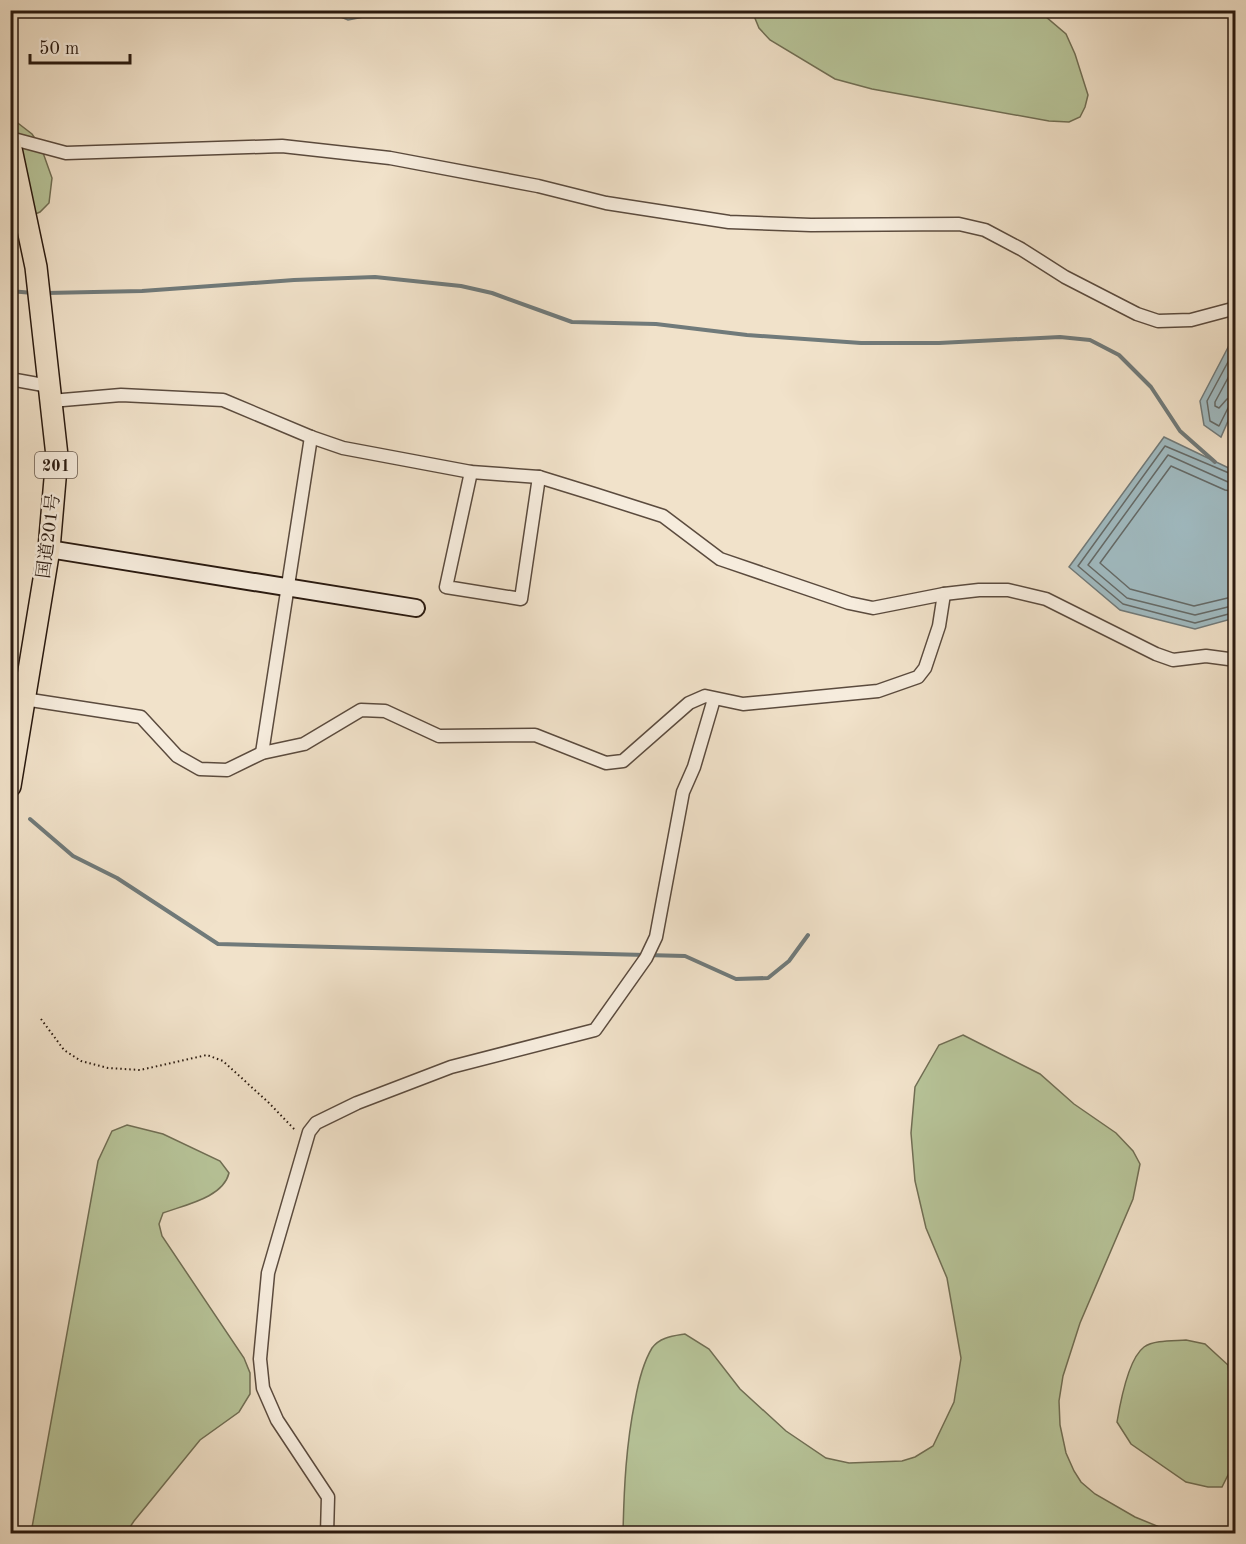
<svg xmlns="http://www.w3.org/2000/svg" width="1246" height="1544" font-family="'Old Standard TT','Noto Serif JP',serif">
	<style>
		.green { fill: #b7c499; stroke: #706e54; stroke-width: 1.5 }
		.water { fill: #a0bbc2; stroke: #707a7a; stroke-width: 1.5 }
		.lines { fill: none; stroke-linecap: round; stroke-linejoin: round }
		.shore { stroke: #646a68; stroke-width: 1.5 }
		.stream { stroke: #707a7a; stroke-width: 4 }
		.street-casing { stroke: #5b4b3e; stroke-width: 15 }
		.secondary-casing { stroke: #29190f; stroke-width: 20 }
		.highway-casing { stroke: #29190f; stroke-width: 24 }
		.path { stroke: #29190f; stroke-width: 2; stroke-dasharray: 1.5 3; stroke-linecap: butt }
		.street { stroke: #f6ecdd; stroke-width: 12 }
		.secondary { stroke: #f6ecdd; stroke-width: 16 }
		.highway { stroke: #f1e2ca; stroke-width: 21 }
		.labels { text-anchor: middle; stroke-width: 5; stroke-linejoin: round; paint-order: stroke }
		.shield { fill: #f6ecdd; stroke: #66584d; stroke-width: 1.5 }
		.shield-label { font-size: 16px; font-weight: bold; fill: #29190f }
		.street-label { font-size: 18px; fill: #29190f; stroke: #f6ecdd }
	</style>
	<rect width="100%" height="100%" fill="#f1e2ca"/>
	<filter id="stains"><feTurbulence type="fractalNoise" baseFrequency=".00333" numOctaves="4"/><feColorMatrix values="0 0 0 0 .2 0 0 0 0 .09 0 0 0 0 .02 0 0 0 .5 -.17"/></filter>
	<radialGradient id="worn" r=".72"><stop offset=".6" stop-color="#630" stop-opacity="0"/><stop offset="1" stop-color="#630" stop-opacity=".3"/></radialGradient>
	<g class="green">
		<path d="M752,11H1033L1046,17L1066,34L1075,54L1088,95L1085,107L1080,117L1069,122L1049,121L872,89L835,79L770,40L759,28Z"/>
		<path d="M10,117L32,134L41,147L52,178L49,203L40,212L23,219H11Z"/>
		<path d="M963,1035L1040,1074L1074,1104L1116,1133L1133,1151L1140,1164L1133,1199L1080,1323L1063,1376L1059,1401L1060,1425L1066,1453L1074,1471L1081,1482L1095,1494L1135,1517L1174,1533H623C624,1488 626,1445 635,1401C638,1384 643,1363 652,1348C660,1337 673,1336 685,1334L709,1349L740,1389L786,1431L826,1458L849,1463L902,1461L915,1457L933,1446L954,1402L961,1358L947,1278L926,1228L915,1181L911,1133L915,1087L939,1045Z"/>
		<path d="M127,1125L163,1134L220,1161L229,1173C223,1198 184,1205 163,1213L159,1224L162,1236L244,1358L250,1373V1394L239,1412L200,1440L134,1521L126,1533H31L98,1161L112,1131Z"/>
		<path d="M1186,1340L1205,1344L1228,1365L1231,1392V1469L1222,1487H1208L1186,1482L1131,1444L1117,1422C1120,1404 1128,1359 1144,1347C1154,1340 1174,1341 1186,1340Z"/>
	</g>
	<g class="water">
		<path d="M326,11H380L379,14L348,20Z"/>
		<path d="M1235,334V405L1221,437L1204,425L1200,401Z"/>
		<path d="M1164,437L1235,471V618L1195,629L1120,610L1069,567Z"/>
	</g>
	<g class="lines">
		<g class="shore">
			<path d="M1236,347L1207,401L1210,421L1219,426L1228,408L1236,405"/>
			<path d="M1236,363L1215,402V406L1219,408L1227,399L1236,397"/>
			<path d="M1236,476L1165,446L1078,566L1123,604L1195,623L1236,612"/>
			<path d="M1236,483L1228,482L1168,455L1088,565L1127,598L1195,615L1236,605"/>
			<path d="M1236,492L1225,490L1171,466L1100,563L1130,589L1194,606L1236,596"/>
		</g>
		<g class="stream">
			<path d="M10,291L33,293"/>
			<path d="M46,293L142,291L294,280L375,277L461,286L492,293L572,322L656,324L747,335L861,343H939L1060,337L1090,340L1119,355L1151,387L1180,431L1215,462"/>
			<path d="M30,819L73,856L117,878L218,944L685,956L736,979L768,978L789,961L808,935"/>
		</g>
		<defs>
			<g id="street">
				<path d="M10,138L66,153L282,146L390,158L538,186L606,203L729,222L811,225L959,224L985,230L1021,249L1065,277L1137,314L1158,321L1191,320L1236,308"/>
				<path d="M10,379L49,386"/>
				<path d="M51,401L121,395L223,400L311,437L343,448L471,472L539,477L594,494L663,516L720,559L849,603L873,608L944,594L979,590H1008L1046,599L1156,654L1173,660L1206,656L1236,660"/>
				<path d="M471,472L446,587L521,599L539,477"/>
				<path d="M24,699L141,717L177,756L200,769L227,770L262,753L304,744L361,710L385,711L439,736L535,735L606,763L623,761L689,703L705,696L743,704L878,691L918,677L925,668L939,626L944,594"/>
				<path d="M262,753L311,437"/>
				<path d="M327,1534L328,1497L277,1420L263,1388L260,1359L268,1273L309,1132L316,1123L357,1103L451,1067L595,1030L646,958L656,937L683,792L694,767L714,699"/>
			</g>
			<path id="secondary" d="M49,549L416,608"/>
			<path id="highway" d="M10,144L36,267L57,456L49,549L10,786"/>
		</defs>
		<use href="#street" class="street-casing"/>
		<use href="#secondary" class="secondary-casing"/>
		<use href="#highway" class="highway-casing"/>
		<path class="path" d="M41,1019L64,1050L81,1061L108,1068L140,1070L207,1055L223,1061L269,1103L296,1131"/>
		<use href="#street" class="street"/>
		<use href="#secondary" class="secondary"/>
		<use href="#highway" class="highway"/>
	</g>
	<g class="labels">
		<rect class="shield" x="35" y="452" width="42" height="26" rx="4.5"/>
		<g class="shield-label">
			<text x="56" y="471">201</text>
		</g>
		<g class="street-label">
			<text transform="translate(48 536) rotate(-83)" y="6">国道201号</text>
		</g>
	</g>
	<rect width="1246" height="1544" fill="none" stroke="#f1e2ca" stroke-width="36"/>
	<rect x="12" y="12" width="1222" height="1520" fill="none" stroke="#29190f" stroke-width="3"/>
	<rect x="18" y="18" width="1210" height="1508" fill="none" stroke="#29190f" stroke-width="1.5"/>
	<path d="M30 54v9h100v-9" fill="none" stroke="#29190f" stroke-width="3"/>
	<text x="39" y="54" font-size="18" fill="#29190f" stroke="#f6ecdd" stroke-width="4.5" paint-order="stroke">50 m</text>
	<rect width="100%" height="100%" filter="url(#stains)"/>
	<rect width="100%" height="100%" fill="url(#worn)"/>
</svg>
